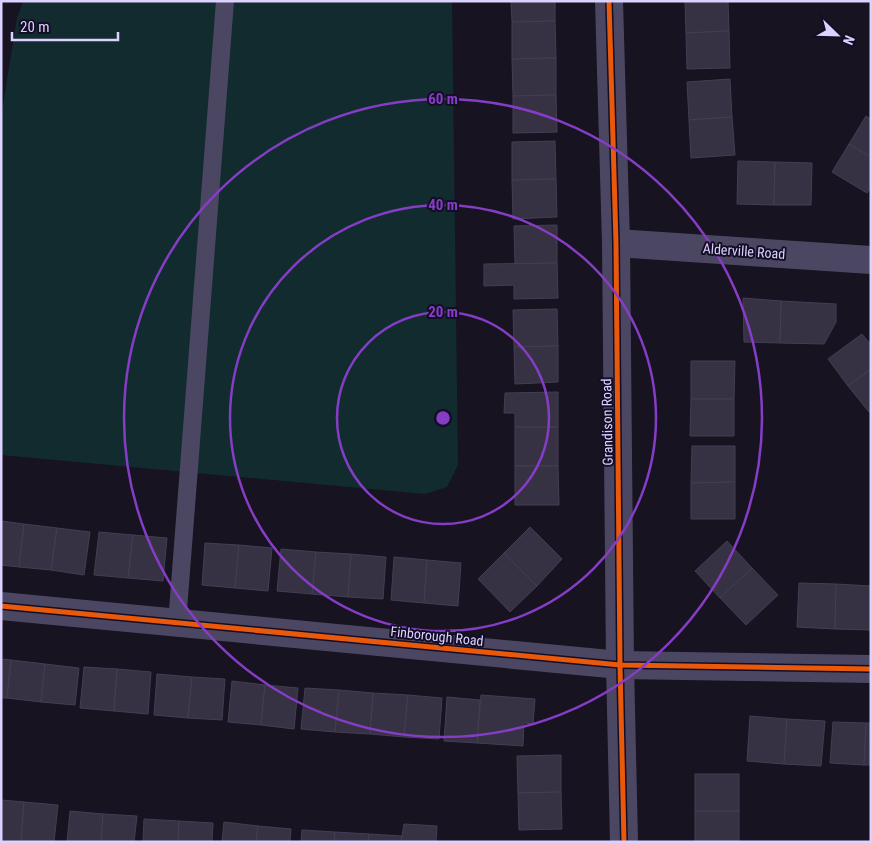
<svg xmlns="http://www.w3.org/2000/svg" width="872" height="843" font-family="'Roboto Condensed',sans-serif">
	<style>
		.green { fill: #112b2f }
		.building { fill: #363143; stroke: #443e55 }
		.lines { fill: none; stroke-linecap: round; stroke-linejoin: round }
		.lane { stroke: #4b4762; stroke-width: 18 }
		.street { stroke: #4b4762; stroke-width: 28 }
		.cycleway-casing { stroke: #140d26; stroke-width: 8 }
		.cycleway { stroke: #e8590c; stroke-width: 5 }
		.ring { fill: none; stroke: #853dc5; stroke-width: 2.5 }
		.labels { text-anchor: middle; stroke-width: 4; stroke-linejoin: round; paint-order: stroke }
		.street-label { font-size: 14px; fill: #dcd2ff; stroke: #140d26 }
		.centre { fill: #853dc5; stroke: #140d26; stroke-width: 2.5 }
		.ring-label { font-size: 15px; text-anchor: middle; font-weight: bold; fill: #853dc5; stroke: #140d26; stroke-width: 4; stroke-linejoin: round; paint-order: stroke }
	</style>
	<rect width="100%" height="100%" fill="#171320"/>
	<path class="green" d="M23,1H452L458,465L447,487L425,494L1,455V117L17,18Z"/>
	<g class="building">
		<path d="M511,1H555V21L512,22Z"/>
		<path d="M685,1H728L729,31L686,33Z"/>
		<path d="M555,21L556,58L512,59V22Z"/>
		<path d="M729,31L730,68L687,69L686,33Z"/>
		<path d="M556,58V95L513,96L512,59Z"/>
		<path d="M730,79L732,117L689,120L687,82Z"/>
		<path d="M556,95L557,132L513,133V96Z"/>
		<path d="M866,116L871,119V157L849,144Z"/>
		<path d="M732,117L735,155L691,158L689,120Z"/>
		<path d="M555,141L556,179L512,180V142Z"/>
		<path d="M849,144L871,157V187L867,193L832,172Z"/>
		<path d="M738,161L775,162L774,205L737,204Z"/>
		<path d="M775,162L812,163L811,205H774Z"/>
		<path d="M556,179L557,217L513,219L512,180Z"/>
		<path d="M557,225V263L515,264L514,226Z"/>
		<path d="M557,263L558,298L514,299V285L484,286V264Z"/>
		<path d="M743,298L781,301L780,343L744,342Z"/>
		<path d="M781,301L836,304V322L824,344L780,343Z"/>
		<path d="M557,309L558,346L514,347L513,310Z"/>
		<path d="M862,334L871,345V369L848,386L828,359Z"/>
		<path d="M558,346V382L515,384L514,347Z"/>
		<path d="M691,361H735L734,399H691Z"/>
		<path d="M871,369V411L869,412L848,386Z"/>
		<path d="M558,392V427H515V413H504L505,393Z"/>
		<path d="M691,399H734V436H690Z"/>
		<rect x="515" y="427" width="43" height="39"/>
		<path d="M692,446H735V482L691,483Z"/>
		<path d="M515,466H558L559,505H515Z"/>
		<path d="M735,482V519H691V483Z"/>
		<path d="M1,521L24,524L19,567L1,565Z"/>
		<path d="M24,524L57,528L51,570L19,567Z"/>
		<path d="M530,527L562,559L537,586L504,553Z"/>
		<path d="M57,528L90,532L84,575L51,570Z"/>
		<path d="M99,532L133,535L128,578L94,575Z"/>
		<path d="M133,535L167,538L163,581L128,578Z"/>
		<path d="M727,541L752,568L720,598L695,571Z"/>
		<path d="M205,543L239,545L235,588L202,585Z"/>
		<path d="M239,545L272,548L268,591L235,588Z"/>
		<path d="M281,549L316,552L312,594L277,591Z"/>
		<path d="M316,552L351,554L348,597L312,594Z"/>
		<path d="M504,553L537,586L510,612L478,579Z"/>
		<path d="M351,554L386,557L383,599L348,597Z"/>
		<path d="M394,557L427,560L424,603L391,600Z"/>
		<path d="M427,560L461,563L458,606L424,603Z"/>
		<path d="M752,568L778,595L746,625L720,598Z"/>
		<path d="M799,583L836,584L835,629L797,627Z"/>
		<path d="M836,584L871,586V630L835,629Z"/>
		<path d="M1,659L11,660L7,698H1Z"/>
		<path d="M11,660L45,664L41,702L7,698Z"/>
		<path d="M45,664L79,668L75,705L41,702Z"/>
		<path d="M84,667L117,669L114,711L80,708Z"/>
		<path d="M117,669L151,672L148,714L114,711Z"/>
		<path d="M157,674L192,677L188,718L154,715Z"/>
		<path d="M192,677L225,679L222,720L188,718Z"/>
		<path d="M232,681L265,685L261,725L228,722Z"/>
		<path d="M265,685L298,688L294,729L261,725Z"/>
		<path d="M305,688L339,690L335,732L301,729Z"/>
		<path d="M339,690L373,693L370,734L335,732Z"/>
		<path d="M373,693L408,695L404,737L370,734Z"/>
		<path d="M408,695L442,698L439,739L404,737Z"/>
		<path d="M481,695L535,699L533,724L524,723L523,746L477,743Z"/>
		<path d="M447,697L480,700L477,743L444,741Z"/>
		<path d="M750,716L787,719L784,764L747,761Z"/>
		<path d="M787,719L825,721L821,766L784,764Z"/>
		<path d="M833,722L866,723L864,765L830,763Z"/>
		<path d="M866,723H871V765H864Z"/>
		<path d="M561,755V792L518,793L517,756Z"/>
		<rect x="695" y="774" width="44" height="37"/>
		<path d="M561,792L562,829L519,830L518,793Z"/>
		<path d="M1,800L24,802L21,842H1Z"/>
		<path d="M24,802L58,805L54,842H21Z"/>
		<path d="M70,811L103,814L101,842H67Z"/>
		<rect x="695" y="811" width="44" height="31"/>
		<path d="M103,814L137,816L134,842H101Z"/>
		<path d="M144,819L179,821L178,842H143Z"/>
		<path d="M179,821L213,823L212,842H178Z"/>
		<path d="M224,822L258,826L256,842H222Z"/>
		<path d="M404,824L437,826L436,842H401Z"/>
		<path d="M258,826L291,829L290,842H256Z"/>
		<path d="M302,830L335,832L334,842H301Z"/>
		<path d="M335,832L369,834L368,842H334Z"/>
		<path d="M369,834L402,836L401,842H368Z"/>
	</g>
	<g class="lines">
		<path class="lane" d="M177,623L225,1"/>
		<g class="street">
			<path d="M609,1L616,243L620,665L624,842"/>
			<path d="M616,243L871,260"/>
			<path d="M1,606L620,665L871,669"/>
		</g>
		<defs>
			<g id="cycleway">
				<path d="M609,1L616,243L620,665L624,842"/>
				<path d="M1,606L620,665L871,669"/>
			</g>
		</defs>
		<use href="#cycleway" class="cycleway-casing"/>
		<use href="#cycleway" class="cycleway"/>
	</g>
	<g class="ring">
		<circle cx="443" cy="418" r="106"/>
		<circle cx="443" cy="418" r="213"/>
		<circle cx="443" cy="418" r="319"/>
	</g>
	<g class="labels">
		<g class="street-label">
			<text transform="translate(744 251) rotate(4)" y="5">Alderville Road</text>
			<text transform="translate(607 422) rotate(-91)" y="5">Grandison Road</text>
			<text transform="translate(437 636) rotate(6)" y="5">Finborough Road</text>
		</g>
	</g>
	<circle cx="443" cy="418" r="8" class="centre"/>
	<g class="ring-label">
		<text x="443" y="104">60 m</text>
		<text x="443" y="210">40 m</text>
		<text x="443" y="317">20 m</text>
	</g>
	<rect width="872" height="843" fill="none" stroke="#dcd2ff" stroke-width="5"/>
	<g transform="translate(837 35) rotate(113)" stroke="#140d26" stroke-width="4" paint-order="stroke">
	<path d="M0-4L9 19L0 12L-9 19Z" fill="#dcd2ff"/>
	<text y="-8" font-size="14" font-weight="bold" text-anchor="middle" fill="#dcd2ff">N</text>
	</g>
	<path d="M12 32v8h106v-8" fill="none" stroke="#dcd2ff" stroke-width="2.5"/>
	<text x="20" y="32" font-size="15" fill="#dcd2ff" stroke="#140d26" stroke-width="4" paint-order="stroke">20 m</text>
</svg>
